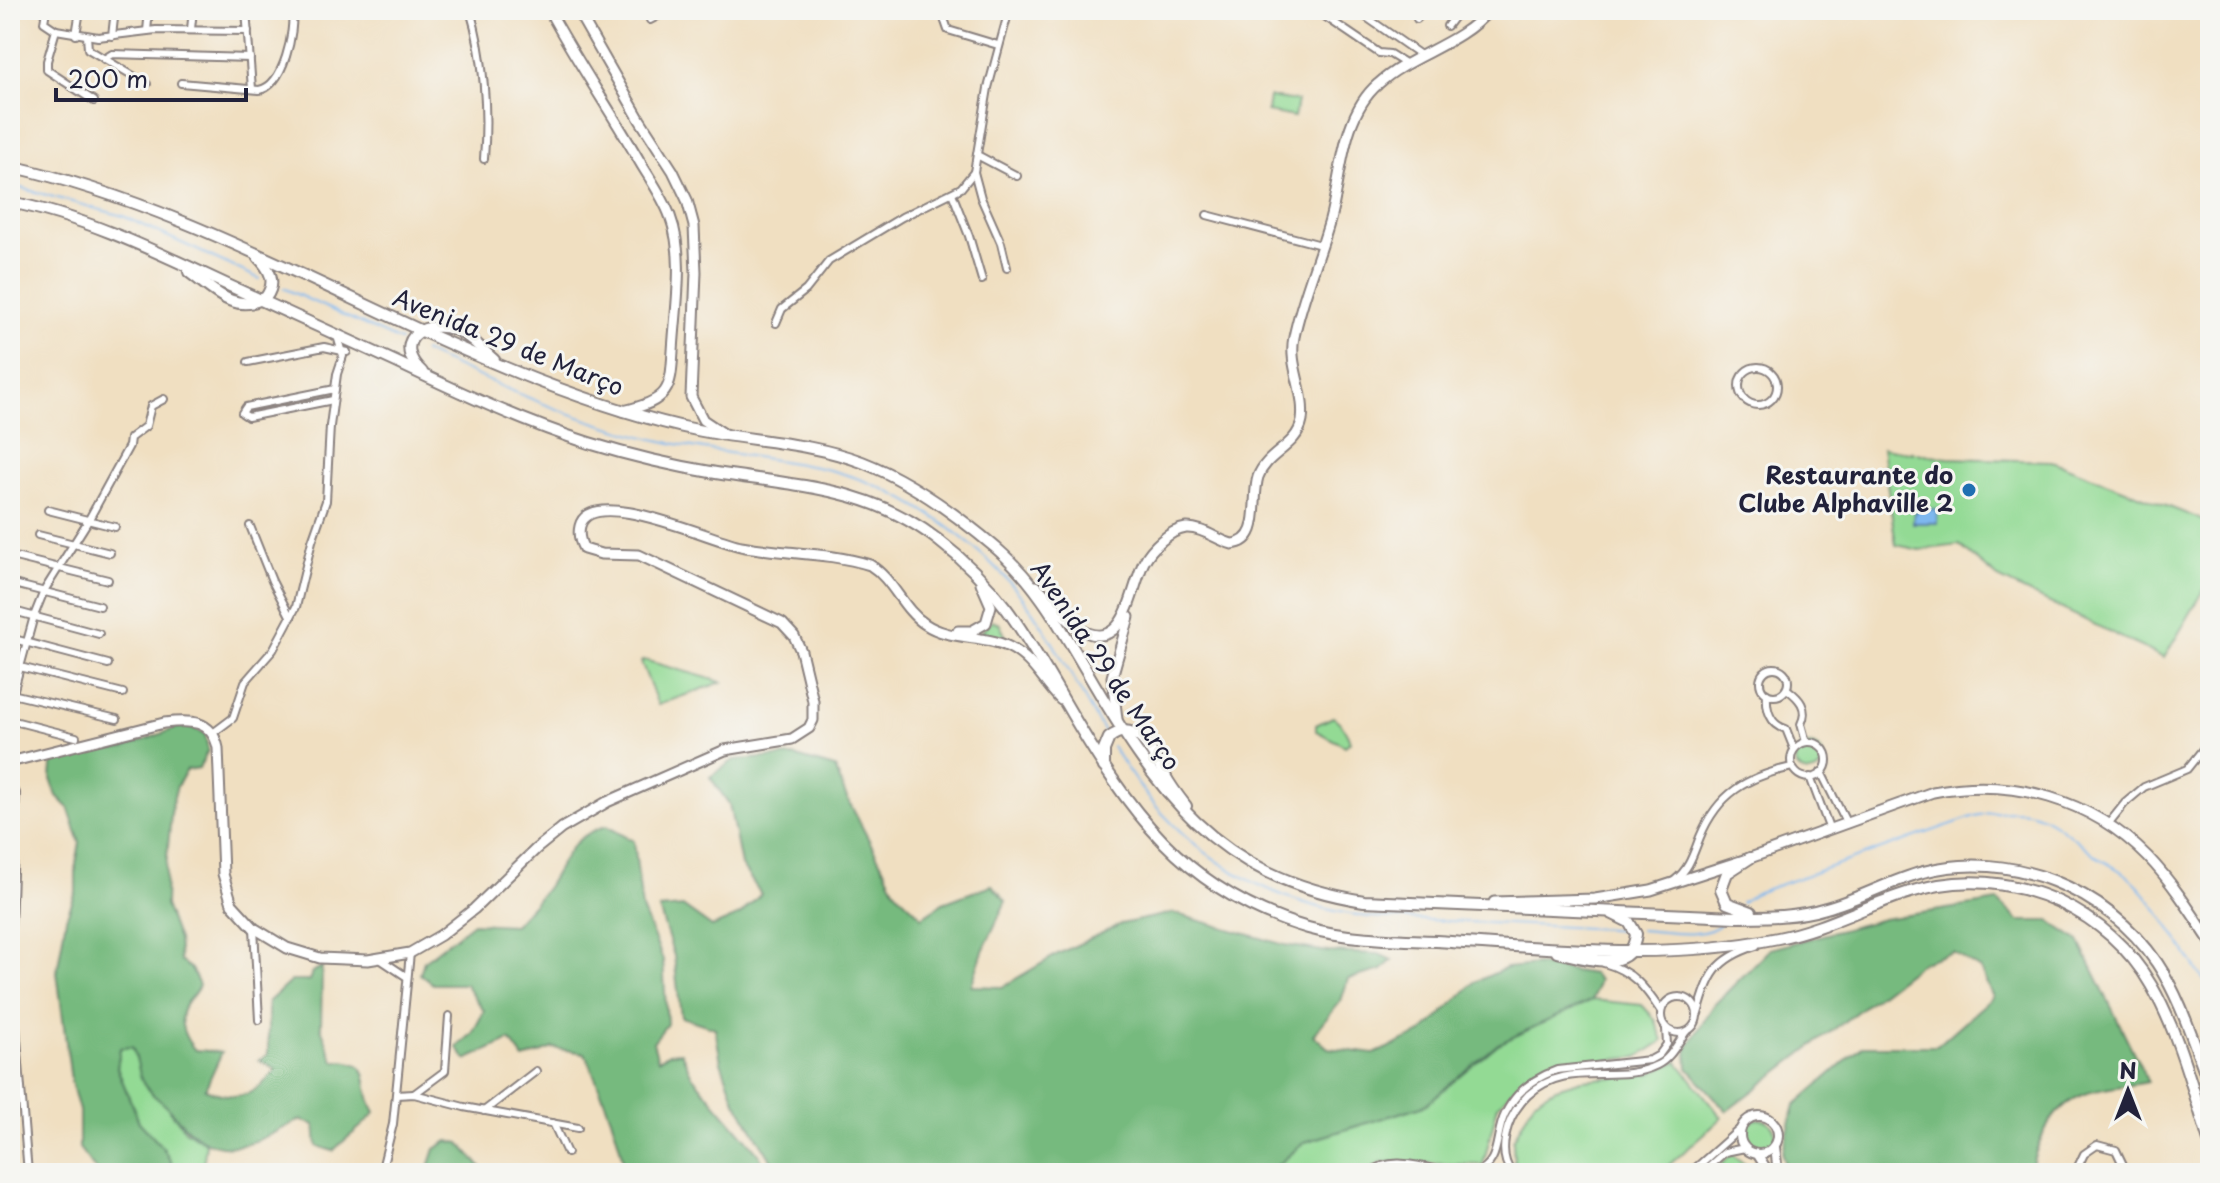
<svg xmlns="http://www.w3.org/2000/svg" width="2220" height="1183" font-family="'Playpen Sans',sans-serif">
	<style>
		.green { fill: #93da94; stroke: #5a7e68; stroke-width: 2 }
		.forest { fill: #76ba7e; stroke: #4c6e5c; stroke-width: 2 }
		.water { fill: #7eb8ef; stroke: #506d95; stroke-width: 2 }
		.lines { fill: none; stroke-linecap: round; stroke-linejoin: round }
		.stream { stroke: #7eb8ef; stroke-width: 2 }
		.minor-casing { stroke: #89807e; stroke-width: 10 }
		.tertiary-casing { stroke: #89807e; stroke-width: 12 }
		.secondary-casing { stroke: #89807e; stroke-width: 13 }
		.primary-casing { stroke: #89807e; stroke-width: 14 }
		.minor { stroke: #fff; stroke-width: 6 }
		.tertiary { stroke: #fff; stroke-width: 8 }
		.secondary { stroke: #fff; stroke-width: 9 }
		.primary { stroke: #fff; stroke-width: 10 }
		.poi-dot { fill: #1f6fb2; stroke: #f6f6f2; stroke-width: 3 }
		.labels { text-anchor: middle; stroke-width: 6; stroke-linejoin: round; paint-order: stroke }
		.street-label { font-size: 24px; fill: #22223b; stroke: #f6f6f2 }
		.poi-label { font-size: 24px; font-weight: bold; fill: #22223b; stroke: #f6f6f2; text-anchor: end }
	</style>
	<rect width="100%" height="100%" fill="#f6f6f2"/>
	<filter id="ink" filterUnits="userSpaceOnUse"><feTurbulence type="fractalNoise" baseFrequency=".0125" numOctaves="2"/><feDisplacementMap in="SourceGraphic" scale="16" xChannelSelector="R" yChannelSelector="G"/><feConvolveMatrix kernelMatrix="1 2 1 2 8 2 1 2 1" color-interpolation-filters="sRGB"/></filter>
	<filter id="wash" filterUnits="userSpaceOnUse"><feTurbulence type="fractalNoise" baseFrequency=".006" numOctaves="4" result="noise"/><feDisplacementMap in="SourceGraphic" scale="32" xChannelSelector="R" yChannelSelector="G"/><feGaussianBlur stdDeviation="1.8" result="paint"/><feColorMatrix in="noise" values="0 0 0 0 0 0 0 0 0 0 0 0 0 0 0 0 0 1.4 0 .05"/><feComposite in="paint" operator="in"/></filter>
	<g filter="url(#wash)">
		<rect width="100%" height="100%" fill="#f0dfc1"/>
		<g class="green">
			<path d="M1269,97L1297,101L1294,117L1267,112Z"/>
			<path d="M1882,448L1948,458L2052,461L2210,523V580L2164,658L1998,578L1959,545L1920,550L1896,545Z"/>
			<path d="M992,620L999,623L1009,643L978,636Z"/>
			<path d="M644,660L722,682L658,705L641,662Z"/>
			<path d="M1333,717C1341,722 1348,733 1350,742L1345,746L1316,731V725Z"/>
			<circle cx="1809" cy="759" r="14"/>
			<path d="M1592,1000L1642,1005L1655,1019L1663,1041L1638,1057L1534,1068L1498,1105L1483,1165L1381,1162L1365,1173H1269L1305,1142L1425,1105L1498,1044Z"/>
			<path d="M132,1047L139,1063L144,1085L166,1105L185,1130L206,1144L202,1173H177L163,1148L139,1122L117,1068L120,1048Z"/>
			<path d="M1677,1061L1722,1118L1660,1173H1543L1514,1166L1513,1140L1534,1101L1556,1088L1582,1080L1650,1074Z"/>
			<circle cx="1759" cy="1135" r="16"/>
			<path d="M1731,1154L1753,1170L1750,1173H1714Z"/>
		</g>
		<g class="forest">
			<path d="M179,727H189L205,733L208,750L199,768L187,770L177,786L172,804L166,868L165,905L178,940L180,961L191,969L199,985C196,995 188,998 184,1007C177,1022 185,1039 195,1050L222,1052L205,1089C238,1102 255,1097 276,1069L259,1060L268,1055V1002L291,981H309L312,972L322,967L321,1028L334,1061C379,1059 358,1086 375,1112C363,1128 347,1136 333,1151L317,1146L315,1125L300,1120C244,1148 215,1166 170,1110C162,1101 148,1093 143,1083C138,1073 138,1059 132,1047L120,1048L117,1068L139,1122L163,1148L177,1173H98L79,1148V1111L71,1081L57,972L66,918L76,892V864L80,843L68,807L57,796L51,779L52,764L59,759L93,751L124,748Z"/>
			<path d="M793,756L835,768L846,796L896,892L922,917L943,903L992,885L1006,901L983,951L971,986L1002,987L1058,954L1121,924L1173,913L1285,945L1328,952L1379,954L1392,960L1382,970L1348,979L1341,1001L1313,1035L1328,1048L1374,1054L1422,1033L1475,982L1506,968L1538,965L1593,974L1599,980L1592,1000L1498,1044L1425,1105L1305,1142L1268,1173H779L735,1100L721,1062L715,1028L681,1017L674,956L659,909L684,907L712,927L740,915L761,894L741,865L729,804L710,777L734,760Z"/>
			<path d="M606,826L634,841L642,909L663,960L667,1024L653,1042L658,1060L669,1053L681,1052L692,1076L759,1154L766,1173H625C619,1131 601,1092 585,1053L553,1048L524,1059L510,1040L466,1060L457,1047L472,1034L484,1011L465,984H433L420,974L424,961L473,923L514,925C525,912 538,900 547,887C566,858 569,837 606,826Z"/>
			<path d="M1998,901L2019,921H2049L2079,941L2148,1082C2128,1086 2104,1087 2085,1094C2051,1106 2037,1140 2030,1173H1787L1782,1154L1795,1105L1863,1046H1937L1993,997L1980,969L1953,952L1922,962L1727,1111L1688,1068L1687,1048L1714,1005L1770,949L1883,919Z"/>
			<path d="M448,1141L460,1143L486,1173H408L415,1170H428L435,1149Z"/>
		</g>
		<path class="water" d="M1917,509H1937V523H1913L1914,512H1917Z"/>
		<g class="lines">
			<g class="stream">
				<path d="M10,185L123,216L260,279"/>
				<path d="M283,288L400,341"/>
				<path d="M424,352C497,385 571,419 649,438C705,452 761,456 816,467C888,481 952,523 1002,574C1045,618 1072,680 1104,732"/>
				<path d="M1112,746C1172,845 1254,901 1368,917L1630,930"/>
				<path d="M1741,902L1756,893L1975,816C2039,802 2047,817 2095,855C2106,864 2121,869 2131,879C2158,904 2187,957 2210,989"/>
				<path d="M1640,930C1665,931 1705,941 1723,922"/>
			</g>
		</g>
	</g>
	<g filter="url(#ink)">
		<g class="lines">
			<defs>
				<g id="minor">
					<path d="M46,10L44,22L56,30"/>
					<path d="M246,10L252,89"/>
					<path d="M470,10C484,56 488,111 484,159"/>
					<path d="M941,10L948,30L998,45"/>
					<path d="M1356,10L1422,56"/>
					<path d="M1323,15L1379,53L1390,54L1406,64"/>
					<path d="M1417,19L1424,10"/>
					<path d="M650,20L669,10"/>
					<path d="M1447,26L1459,10"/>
					<path d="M191,29L193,10"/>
					<path d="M147,31L149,10"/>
					<path d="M76,35L80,10"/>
					<path d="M87,36L88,49L147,84"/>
					<path d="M112,36L115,10"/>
					<path d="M104,59L112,54L250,58"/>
					<path d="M181,83L259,90C284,86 295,31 292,10"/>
					<path d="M94,101L47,70V61L56,30L98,37L156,30L248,31"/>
					<path d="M977,155L1017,176"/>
					<path d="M952,193L969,236L982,280"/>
					<path d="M1207,215L1321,245"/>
					<path d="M1007,268L1001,243L981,198L974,172L988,88L1009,10"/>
					<path d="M776,323L782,309L806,290L829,261L902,217L961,188L974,172"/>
					<path d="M248,362L324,347L347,352"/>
					<circle cx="1758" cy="386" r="19"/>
					<path d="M333,400L248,417L242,413L246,407L335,389"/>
					<path d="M48,510L115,527"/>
					<path d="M250,526L272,581L291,618"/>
					<path d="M38,535L110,553"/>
					<path d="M15,557L108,580"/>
					<path d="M10,583L100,606"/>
					<path d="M10,610L99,634"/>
					<path d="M10,638L108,664"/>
					<path d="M20,667L123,693"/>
					<circle cx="1774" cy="682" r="14"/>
					<path d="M1787,689C1799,698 1809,708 1801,724L1806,742"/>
					<path d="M12,694L117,719"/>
					<path d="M1767,694C1766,709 1770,725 1786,729L1794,749"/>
					<path d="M10,704L34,616L44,591L88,521L129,446L130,438L146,426L151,406L164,399"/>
					<path d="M10,720L76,737"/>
					<path d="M213,733L233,718L245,682L273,650L296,607L312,541L326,501L330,426L337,374L343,356L337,336"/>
					<circle cx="1809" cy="760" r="18"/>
					<path d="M1821,772L1847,824"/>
					<path d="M1810,777L1830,830"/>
					<path d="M16,793L10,954L28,1173"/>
					<path d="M2109,823L2125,803L2144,787L2187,769L2210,740"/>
					<path d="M1675,880C1690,868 1693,854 1700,837C1718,793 1747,777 1792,767"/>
					<path d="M254,928L259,1020"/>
					<path d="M380,959L407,977"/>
					<path d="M1604,963C1632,971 1645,987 1660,1010"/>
					<circle cx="1679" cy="1015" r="18"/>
					<path d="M1698,1014C1709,975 1715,959 1756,946"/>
					<path d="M414,1094L445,1071L449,1016"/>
					<path d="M396,1095L414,1094L464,1107L578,1128"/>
					<path d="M484,1111L536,1071"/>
					<path d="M553,1123L567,1153"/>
					<path d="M381,1173L393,1124L410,953"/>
					<path d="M1371,1173C1390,1154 1430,1169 1453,1173"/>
					<path d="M1475,1173C1502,1164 1494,1135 1505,1114C1516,1091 1534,1078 1557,1070L1650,1060L1659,1055L1667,1044L1666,1029"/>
					<path d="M1512,1173C1501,1159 1503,1142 1508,1126C1512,1114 1519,1104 1528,1095C1568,1058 1615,1086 1657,1065C1670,1059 1677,1044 1685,1033"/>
					<path d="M1690,1173L1742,1127"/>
					<path d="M1701,1173L1725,1152L1745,1148"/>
					<path d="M2075,1173L2084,1154L2097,1145L2116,1150L2127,1173"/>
				</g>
				<g id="tertiary">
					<circle cx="1759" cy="1135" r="19"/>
					<path d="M1775,1147L1778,1173"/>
					<path d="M1758,1155L1769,1173"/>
				</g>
				<g id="secondary">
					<path d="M549,10C577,62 611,111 640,162C650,179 663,197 670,216C684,253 677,298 674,337C670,386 676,399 623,411"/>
					<path d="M577,10L640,120L673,171L687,200L694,226L696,272L691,397L703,420L724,434"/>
					<path d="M1036,586C1051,599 1063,619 1080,629C1126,656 1131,587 1144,562C1151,548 1170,530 1186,528C1202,527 1217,540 1232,544C1263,542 1251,498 1258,477C1266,453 1297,447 1302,421C1306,391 1288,366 1294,337C1302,297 1319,259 1330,220C1342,176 1341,116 1378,84C1411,54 1460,45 1489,10"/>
					<path d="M958,631H972L986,623L991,606L981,583"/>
					<path d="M1117,719L1112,677L1129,617"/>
					<path d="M10,762L164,723C189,720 212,719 218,748L223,874L232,904L254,928L287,948L320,958L368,960L410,953L441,935L474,909L536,849L562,828L607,802L725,750L792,739L809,728L813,720V701L801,651L794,636L782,623L639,555L601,554L584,549C580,542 578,534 580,526C591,484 713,541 741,546C783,554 829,552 870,565C893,579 902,609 925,624C950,641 983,634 1009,647C1033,659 1043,682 1061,700"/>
					<path d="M1494,902L1595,899L1651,890L1750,858L1933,792C2013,777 2091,799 2148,857C2172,882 2191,912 2210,941"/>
				</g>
				<g id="primary">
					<path d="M10,166C197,208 359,311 536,380C588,400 642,419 697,430C751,441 809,442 862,462C911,481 956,514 996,548C1036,582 1060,626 1086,670C1156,790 1216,878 1364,901L1736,917C1767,917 1797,917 1826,908C1859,899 1890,881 1923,872C2010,849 2107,889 2157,963C2181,999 2194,1044 2210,1085"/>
					<path d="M10,202C87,217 159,253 230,286C285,311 341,337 396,362C459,392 523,422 589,443C631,456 674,466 716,473C798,486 870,487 938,540C1002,589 1026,636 1066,704C1127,809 1184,892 1308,928C1354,941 1405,939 1451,942C1558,949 1672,960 1778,938C1834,927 1883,895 1939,885C2021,871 2109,912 2151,985C2179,1033 2193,1091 2210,1144"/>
					<path d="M189,272C214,290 234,315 266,297C277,282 270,269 258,257"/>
					<path d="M422,372C392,344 420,319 453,329C468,333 482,350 494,360"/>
					<path d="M1104,767V750L1109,738C1137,716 1153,754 1164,774C1170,785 1178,796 1186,806"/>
					<path d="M1750,858L1727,873L1721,889L1727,903L1751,912"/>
					<path d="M1557,952C1582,957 1632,976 1636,934L1629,922L1611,913"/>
				</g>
			</defs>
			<use href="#minor" class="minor-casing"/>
			<use href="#tertiary" class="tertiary-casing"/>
			<use href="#secondary" class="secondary-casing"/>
			<use href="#primary" class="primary-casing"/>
			<use href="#minor" class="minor"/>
			<use href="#tertiary" class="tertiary"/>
			<use href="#secondary" class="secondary"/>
			<use href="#primary" class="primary"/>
		</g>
	</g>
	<circle class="poi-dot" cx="1969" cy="490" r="8"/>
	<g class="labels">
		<g class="street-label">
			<text transform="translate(508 343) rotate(22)" y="8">Avenida 29 de Março</text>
			<text transform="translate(1105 666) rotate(56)" y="8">Avenida 29 de Março</text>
		</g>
		<g class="poi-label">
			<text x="1953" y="484">Restaurante do<tspan x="1953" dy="28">Clube Alphaville 2</tspan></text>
		</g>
	</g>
	<rect width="2220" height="1183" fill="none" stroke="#f6f6f2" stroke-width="40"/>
	<g transform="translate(2128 1091)" stroke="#f6f6f2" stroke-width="6" paint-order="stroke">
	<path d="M0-6L14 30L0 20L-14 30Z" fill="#22223b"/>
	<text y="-12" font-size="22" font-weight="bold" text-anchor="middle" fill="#22223b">N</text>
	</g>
	<path d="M56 88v12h190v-12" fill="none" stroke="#22223b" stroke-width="4"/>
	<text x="68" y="88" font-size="24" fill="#22223b" stroke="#f6f6f2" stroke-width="6" paint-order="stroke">200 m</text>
</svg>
